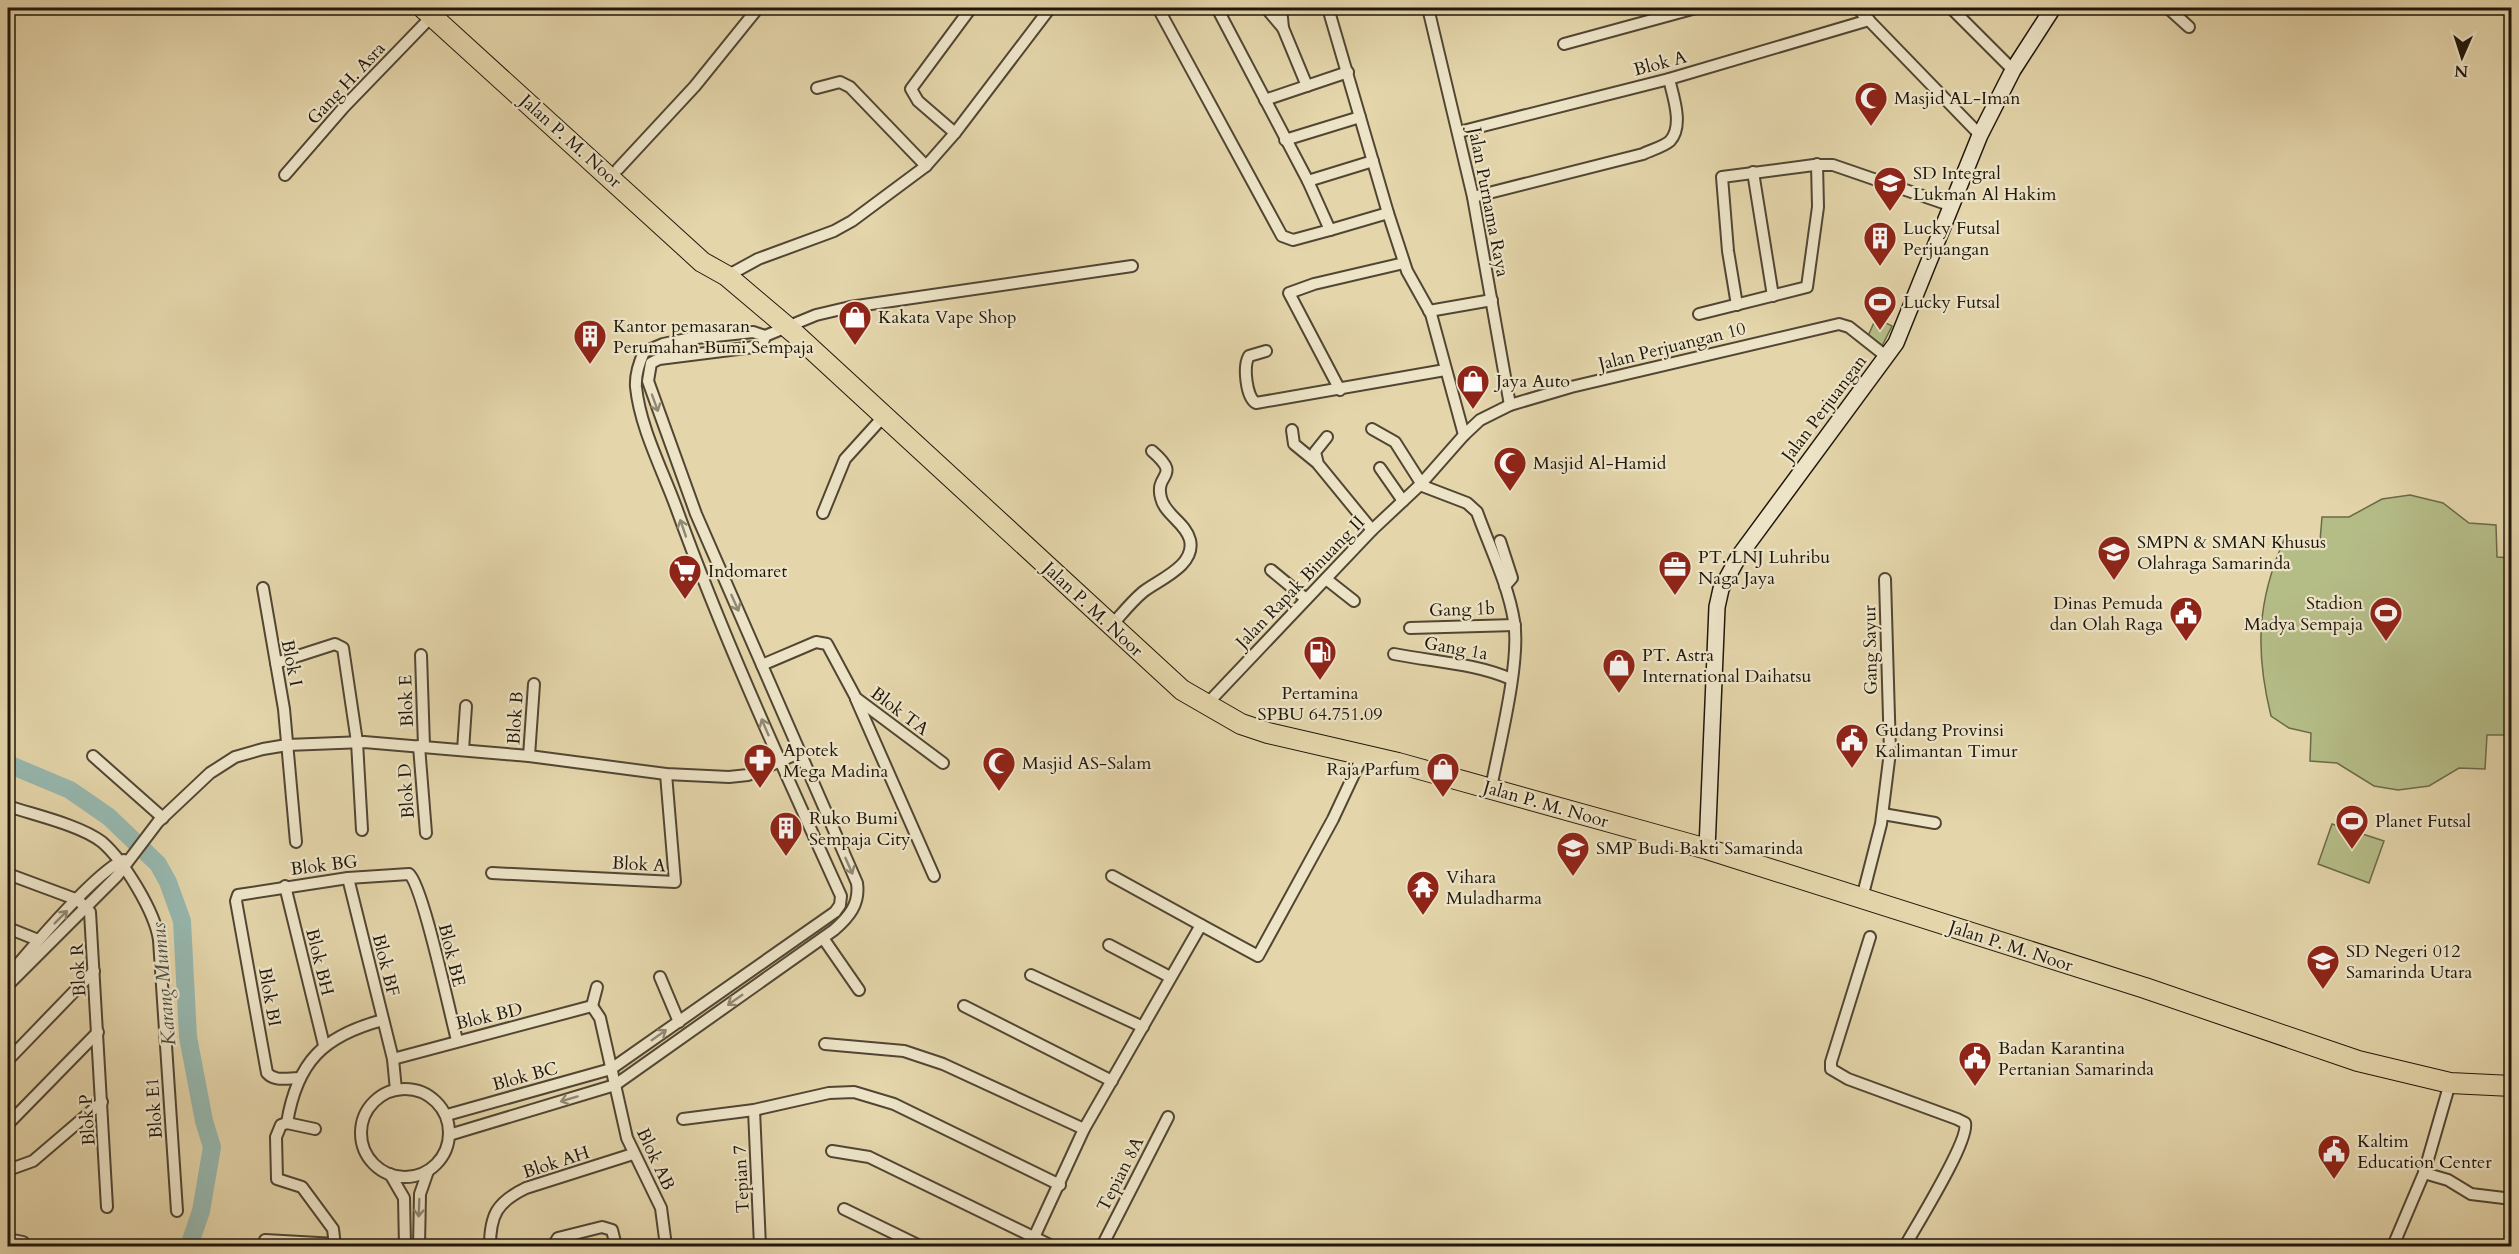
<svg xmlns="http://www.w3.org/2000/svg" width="2519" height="1254" font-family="Cardo,serif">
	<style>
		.green { fill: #b5bd87; stroke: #6a6a49; stroke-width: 1.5 }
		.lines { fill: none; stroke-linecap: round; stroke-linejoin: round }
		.river { stroke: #97b8af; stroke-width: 18 }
		.street-casing { stroke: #514633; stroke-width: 14 }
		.secondary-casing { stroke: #20170b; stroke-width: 18 }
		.highway-casing { stroke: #20170b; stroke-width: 22 }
		.street { stroke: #ede4c8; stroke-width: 10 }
		.secondary { stroke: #ede4c8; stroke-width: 15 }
		.highway { stroke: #e4d5aa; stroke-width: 20 }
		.oneway { stroke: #918873 }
		.labels { text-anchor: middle; stroke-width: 4.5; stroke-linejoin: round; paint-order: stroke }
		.street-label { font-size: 18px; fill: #20170b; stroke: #ede4c8 }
		.poi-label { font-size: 18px; fill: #20170b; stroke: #ede4c8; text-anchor: start }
		.water-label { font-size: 20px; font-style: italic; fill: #4a4f44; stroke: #ede4c8 }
	</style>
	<rect width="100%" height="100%" fill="#e4d5aa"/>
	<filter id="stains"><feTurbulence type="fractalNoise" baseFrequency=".00333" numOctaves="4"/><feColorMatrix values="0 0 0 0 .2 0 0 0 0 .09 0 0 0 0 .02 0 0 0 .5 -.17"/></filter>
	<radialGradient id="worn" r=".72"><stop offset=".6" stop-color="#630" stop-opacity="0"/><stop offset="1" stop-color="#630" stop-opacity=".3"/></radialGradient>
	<g class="green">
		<path d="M1876,318L1892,326L1882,346L1868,336Z"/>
		<path d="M2410,495L2443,503L2469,523L2496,525L2497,557L2511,558L2512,735H2487L2485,769L2459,768L2429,786L2398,790L2374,786L2337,763L2310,761L2311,733L2289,728L2271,716C2255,651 2257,601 2284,540L2320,541L2322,517H2349L2382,499Z"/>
		<path d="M2332,824L2384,841L2369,883L2318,864Z"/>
	</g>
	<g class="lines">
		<path class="river" d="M8,764L70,790L109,817L158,864L168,882L182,921L188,1037L204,1121L212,1147L201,1211L189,1246"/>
		<defs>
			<g id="street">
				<path d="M1158,8L1282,236L1293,240L1330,230"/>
				<path d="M1217,8L1308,181L1330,230L1388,213L1407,271L1431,314L1464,435"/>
				<path d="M1266,8L1283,28"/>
				<path d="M1281,8L1283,28L1307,86"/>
				<path d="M1328,8L1388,213"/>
				<path d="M1428,8L1473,197L1510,405"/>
				<path d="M1857,8L1980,135"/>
				<path d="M1951,8L2013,70"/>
				<path d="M2168,8L2189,27"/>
				<path d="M1564,44L1696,8"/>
				<path d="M817,88L840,82L850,87L926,166"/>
				<path d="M1265,100L1348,72"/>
				<path d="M1459,132L1669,79L1869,20"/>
				<path d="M955,133L918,101L911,89L971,8"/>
				<path d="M1285,140L1360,117"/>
				<path d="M618,169L695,86L758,8"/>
				<path d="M1753,172L1773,296"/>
				<path d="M285,175L344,107L432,16"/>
				<path d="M1308,181L1373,161"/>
				<path d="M1473,197L1643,154C1651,150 1663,147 1670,141C1684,126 1673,96 1669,79"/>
				<path d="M727,276L758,259L834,231L852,221L926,166L955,133L1050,8"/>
				<path d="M1737,305L1728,251L1722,177L1814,165H1833L1952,206"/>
				<path d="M1429,311L1492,300"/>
				<path d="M1699,314L1807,287L1818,207L1817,164"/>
				<path d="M1266,351L1249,356C1243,366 1246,397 1256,403L1445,370"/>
				<path d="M1340,390L1289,293L1314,284L1404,263"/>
				<path d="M1372,429L1395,442L1421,483"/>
				<path d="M1292,430L1294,444L1316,462"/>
				<path d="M1327,437L1315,452L1318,464L1372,530"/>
				<path d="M1380,468L1403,501"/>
				<path d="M1420,485L1467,503L1477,512C1490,548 1508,584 1514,621C1521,661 1499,746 1491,788"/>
				<path d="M823,513L845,459L884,416"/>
				<path d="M1500,541L1512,578L1505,586"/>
				<path d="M1271,570L1306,599"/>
				<path d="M1326,579L1354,601"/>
				<path d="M263,588L284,709L296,842"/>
				<path d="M1111,626C1121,615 1131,602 1143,592C1158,580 1196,566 1190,540C1186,523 1165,515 1161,498C1154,472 1183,478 1152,451"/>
				<path d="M1410,628L1515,625"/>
				<path d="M1394,654C1434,662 1474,663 1511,679"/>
				<path d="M421,655L424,746"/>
				<path d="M276,663L335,644L343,648L357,742L362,830"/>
				<path d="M762,665L816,642L827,644L856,698L943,763"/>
				<path d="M856,699L934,876"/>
				<path d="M1206,705L1372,530L1420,485L1464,435L1480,420L1510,405L1571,387L1839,324L1849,327L1887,357"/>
				<path d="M419,746L426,833"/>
				<path d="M463,750L466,706"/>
				<path d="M93,756L163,818"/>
				<path d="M529,756L534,684"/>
				<path d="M8,806C34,815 80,825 102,842C124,861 155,912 159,940L177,1211"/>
				<path d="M1883,814L1935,823"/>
				<path d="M492,873L675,882L666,774"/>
				<path d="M8,874L78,900L90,912L107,1207"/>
				<path d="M1112,876L1201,925"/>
				<path d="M348,878L393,1059L396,1090"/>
				<path d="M285,886L324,1045"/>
				<path d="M1862,898L1881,824L1890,752L1885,579"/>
				<path d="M8,928L38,940"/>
				<path d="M1870,937L1831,1062V1069L1848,1079L1957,1119L1965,1123C1970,1140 1916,1226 1905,1246"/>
				<path d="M823,938L859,990"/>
				<path d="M1109,945L1170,977"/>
				<path d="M1031,975L1143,1027"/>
				<path d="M8,976C29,951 97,870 124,860"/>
				<path d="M660,977L679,1022"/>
				<path d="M8,985L117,876L158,822L210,773L235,757L263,749L287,745L364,742L529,756L666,774L729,777L748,775L799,753"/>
				<path d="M592,1006L600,1018L627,1138L661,1208L666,1246"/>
				<path d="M592,1006L597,987"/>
				<path d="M964,1006L1112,1081"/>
				<path d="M825,1044L904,1051L943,1064L1084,1129"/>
				<path d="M393,1059L592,1006"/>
				<path d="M8,1060L94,971"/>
				<path d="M299,1078C288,1078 275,1082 267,1073L236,901L238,895L348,878L409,874C423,885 450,1015 457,1040"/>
				<circle cx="405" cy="1133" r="44"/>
				<path d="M754,1110L760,1246"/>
				<path d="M447,1115L611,1069L835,912L840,905L841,896C783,768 724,640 676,507C662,469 640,427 636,387C635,374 639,363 644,352L663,344L687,339L753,332L765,336L816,315L850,307L1132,266"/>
				<path d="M683,1119L754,1110L829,1093L854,1092L894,1104L1060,1185"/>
				<path d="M287,1123L281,1125L276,1137L277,1179L302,1187L333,1229L335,1246"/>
				<path d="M287,1123C297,1062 323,1036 383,1020"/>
				<path d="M287,1123L315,1129"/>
				<path d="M8,1124L98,1032"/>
				<path d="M449,1135L615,1085L834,930C849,917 860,904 857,883L696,514L648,381L651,363L659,359L762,346L765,336"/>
				<path d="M832,1151L869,1157L1052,1246"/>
				<path d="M8,1170L33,1161L102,1102"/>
				<path d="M2424,1173L2448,1180L2471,1194L2512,1199"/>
				<path d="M390,1174L404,1198L405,1246"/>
				<path d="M844,1209L920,1246"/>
				<path d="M8,1239L23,1242"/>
				<path d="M265,1240L336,1244"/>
				<path d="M419,1246L420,1194L428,1171"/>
				<path d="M490,1246C490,1215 497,1202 526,1188L633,1154"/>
				<path d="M553,1246L558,1238L602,1227L612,1230L616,1246"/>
				<path d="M1030,1246L1084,1129L1201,925L1258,956L1333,819L1363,755"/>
				<path d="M1102,1246L1168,1117"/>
				<path d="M2393,1246L2424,1173L2450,1083"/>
			</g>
			<path id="secondary" d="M1707,849L1717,607L1721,589L1739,556L1896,343L1980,135L2013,70L2053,8"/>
			<path id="highway" d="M423,8L702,262L727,276L793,332L1182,690L1241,724L1268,733L1398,763L1707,849L2145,988L2358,1061L2450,1083L2512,1086"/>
		</defs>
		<use href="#street" class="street-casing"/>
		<use href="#secondary" class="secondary-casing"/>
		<use href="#highway" class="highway-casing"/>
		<use href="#street" class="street"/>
		<use href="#secondary" class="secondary"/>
		<use href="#highway" class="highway"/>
	</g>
	<defs><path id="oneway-shaft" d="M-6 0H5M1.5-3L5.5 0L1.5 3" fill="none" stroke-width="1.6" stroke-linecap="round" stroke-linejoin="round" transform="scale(1.5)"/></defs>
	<g class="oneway">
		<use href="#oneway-shaft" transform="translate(655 403) rotate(70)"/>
		<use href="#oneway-shaft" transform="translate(683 528) rotate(-109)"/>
		<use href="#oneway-shaft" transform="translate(735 603) rotate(66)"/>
		<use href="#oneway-shaft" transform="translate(765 727) rotate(-113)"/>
		<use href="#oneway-shaft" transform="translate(849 866) rotate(66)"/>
		<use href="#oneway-shaft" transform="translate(61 917) rotate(-45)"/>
		<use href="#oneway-shaft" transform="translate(735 1000) rotate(145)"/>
		<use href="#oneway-shaft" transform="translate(659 1035) rotate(-35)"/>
		<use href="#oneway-shaft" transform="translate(569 1099) rotate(163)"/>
		<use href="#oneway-shaft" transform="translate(419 1208) rotate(92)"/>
	</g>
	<defs>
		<symbol id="mosque-pin" viewBox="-11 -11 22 30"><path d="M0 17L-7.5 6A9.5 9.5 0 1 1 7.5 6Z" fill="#8f2418" stroke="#ede4c8"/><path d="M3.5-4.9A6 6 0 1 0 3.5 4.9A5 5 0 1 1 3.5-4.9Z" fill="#fff"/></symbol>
		<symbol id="school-pin" viewBox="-11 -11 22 30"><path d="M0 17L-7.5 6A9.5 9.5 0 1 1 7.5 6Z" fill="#8f2418" stroke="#ede4c8"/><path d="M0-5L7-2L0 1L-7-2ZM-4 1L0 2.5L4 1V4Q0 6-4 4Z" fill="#fff"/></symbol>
		<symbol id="building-pin" viewBox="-11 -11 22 30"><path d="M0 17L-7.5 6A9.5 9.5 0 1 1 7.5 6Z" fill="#8f2418" stroke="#ede4c8"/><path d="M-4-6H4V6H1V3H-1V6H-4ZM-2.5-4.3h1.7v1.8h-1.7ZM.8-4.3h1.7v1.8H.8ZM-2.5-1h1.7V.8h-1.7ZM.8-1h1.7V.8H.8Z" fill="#fff"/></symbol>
		<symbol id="stadium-pin" viewBox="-11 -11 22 30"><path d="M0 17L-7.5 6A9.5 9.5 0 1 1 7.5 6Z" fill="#8f2418" stroke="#ede4c8"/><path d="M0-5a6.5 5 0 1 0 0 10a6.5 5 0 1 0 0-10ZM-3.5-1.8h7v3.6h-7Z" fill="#fff"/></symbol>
		<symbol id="shop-pin" viewBox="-11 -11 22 30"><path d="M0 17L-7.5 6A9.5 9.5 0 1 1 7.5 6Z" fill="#8f2418" stroke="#ede4c8"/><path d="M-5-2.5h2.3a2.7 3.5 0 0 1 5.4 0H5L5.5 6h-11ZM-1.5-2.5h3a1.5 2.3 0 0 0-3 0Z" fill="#fff"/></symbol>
		<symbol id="office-pin" viewBox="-11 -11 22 30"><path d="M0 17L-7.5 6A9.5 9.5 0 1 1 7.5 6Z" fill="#8f2418" stroke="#ede4c8"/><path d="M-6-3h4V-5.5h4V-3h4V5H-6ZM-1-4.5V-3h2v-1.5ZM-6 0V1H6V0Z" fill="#fff"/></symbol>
		<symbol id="supermarket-pin" viewBox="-11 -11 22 30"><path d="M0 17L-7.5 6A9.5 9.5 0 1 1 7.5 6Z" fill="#8f2418" stroke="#ede4c8"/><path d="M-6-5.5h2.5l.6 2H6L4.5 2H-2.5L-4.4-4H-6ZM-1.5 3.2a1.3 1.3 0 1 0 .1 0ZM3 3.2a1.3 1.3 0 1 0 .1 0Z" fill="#fff"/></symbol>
		<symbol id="civic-pin" viewBox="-11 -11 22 30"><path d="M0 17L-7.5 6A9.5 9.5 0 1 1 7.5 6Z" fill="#8f2418" stroke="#ede4c8"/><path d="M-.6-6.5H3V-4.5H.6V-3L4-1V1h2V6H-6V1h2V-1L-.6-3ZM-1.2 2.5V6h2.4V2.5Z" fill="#fff"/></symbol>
		<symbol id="fuel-pin" viewBox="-11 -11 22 30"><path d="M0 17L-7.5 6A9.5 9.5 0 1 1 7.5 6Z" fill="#8f2418" stroke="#ede4c8"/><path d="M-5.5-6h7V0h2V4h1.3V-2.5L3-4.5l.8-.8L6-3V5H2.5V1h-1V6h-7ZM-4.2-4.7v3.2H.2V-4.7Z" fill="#fff"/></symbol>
		<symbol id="pharmacy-pin" viewBox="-11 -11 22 30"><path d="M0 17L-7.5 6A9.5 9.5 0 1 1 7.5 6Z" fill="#8f2418" stroke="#ede4c8"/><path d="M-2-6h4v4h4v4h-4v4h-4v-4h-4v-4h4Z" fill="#fff"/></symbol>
		<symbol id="temple-pin" viewBox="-11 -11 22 30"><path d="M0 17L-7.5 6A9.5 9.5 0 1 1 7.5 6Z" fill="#8f2418" stroke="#ede4c8"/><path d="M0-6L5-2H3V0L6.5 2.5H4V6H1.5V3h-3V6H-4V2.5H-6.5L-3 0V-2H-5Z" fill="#fff"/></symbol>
	</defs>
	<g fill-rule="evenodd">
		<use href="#mosque-pin" x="1852" y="79" width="38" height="52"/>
		<use href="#school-pin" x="1871" y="164" width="38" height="52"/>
		<use href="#building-pin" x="1861" y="219" width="38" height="52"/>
		<use href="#stadium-pin" x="1861" y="283" width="38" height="52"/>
		<use href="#shop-pin" x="836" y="298" width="38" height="52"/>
		<use href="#building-pin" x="571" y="317" width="38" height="52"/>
		<use href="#shop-pin" x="1454" y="362" width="38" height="52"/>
		<use href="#mosque-pin" x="1491" y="444" width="38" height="52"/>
		<use href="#school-pin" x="2095" y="533" width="38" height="52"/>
		<use href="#office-pin" x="1656" y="548" width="38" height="52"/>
		<use href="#supermarket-pin" x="666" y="552" width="38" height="52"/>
		<use href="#civic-pin" x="2167" y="594" width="38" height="52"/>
		<use href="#stadium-pin" x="2367" y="594" width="38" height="52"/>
		<use href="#fuel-pin" x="1301" y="633" width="38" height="52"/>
		<use href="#shop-pin" x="1600" y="646" width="38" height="52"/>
		<use href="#civic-pin" x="1833" y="721" width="38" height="52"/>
		<use href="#pharmacy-pin" x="741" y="741" width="38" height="52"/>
		<use href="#mosque-pin" x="980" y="744" width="38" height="52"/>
		<use href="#shop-pin" x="1424" y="750" width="38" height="52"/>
		<use href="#stadium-pin" x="2333" y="802" width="38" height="52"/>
		<use href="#building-pin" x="767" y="809" width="38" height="52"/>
		<use href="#school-pin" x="1554" y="829" width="38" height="52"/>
		<use href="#temple-pin" x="1404" y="868" width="38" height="52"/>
		<use href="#school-pin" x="2304" y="942" width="38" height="52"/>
		<use href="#civic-pin" x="1956" y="1039" width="38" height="52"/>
		<use href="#civic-pin" x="2315" y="1132" width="38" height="52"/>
	</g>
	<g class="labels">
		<g class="street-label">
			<text transform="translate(1660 63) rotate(-15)" y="6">Blok A</text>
			<text transform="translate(346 83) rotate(-47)" y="6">Gang H. Asra</text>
			<text transform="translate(571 141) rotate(42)" y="6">Jalan P. M. Noor</text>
			<text transform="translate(1489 202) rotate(79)" y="6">Jalan Purnama Raya</text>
			<text transform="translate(1672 346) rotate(-14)" y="6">Jalan Perjuangan 10</text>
			<text transform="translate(1824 408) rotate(-53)" y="6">Jalan Perjuangan</text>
			<text transform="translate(1300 582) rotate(-46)" y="6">Jalan Rapak Binuang II</text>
			<text transform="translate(1093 609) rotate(43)" y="6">Jalan P. M. Noor</text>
			<text transform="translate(1462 609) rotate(-2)" y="6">Gang 1b</text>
			<text transform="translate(1456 648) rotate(10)" y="6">Gang 1a</text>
			<text transform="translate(1870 650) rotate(-91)" y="6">Gang Sayur</text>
			<text transform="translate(292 663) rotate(79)" y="6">Blok I</text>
			<text transform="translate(406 701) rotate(-92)" y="6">Blok E</text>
			<text transform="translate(900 711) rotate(37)" y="6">Blok TA</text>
			<text transform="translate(515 718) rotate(-86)" y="6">Blok B</text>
			<text transform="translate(406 791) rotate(-94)" y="6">Blok D</text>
			<text transform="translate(1546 804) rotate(16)" y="6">Jalan P. M. Noor</text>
			<text transform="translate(639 864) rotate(3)" y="6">Blok A</text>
			<text transform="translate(324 865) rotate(-7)" y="6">Blok BG</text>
			<text transform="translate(2011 946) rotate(18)" y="6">Jalan P. M. Noor</text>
			<text transform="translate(452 955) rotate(76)" y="6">Blok BE</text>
			<text transform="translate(320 962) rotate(76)" y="6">Blok BH</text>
			<text transform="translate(386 965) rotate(76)" y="6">Blok BF</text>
			<text transform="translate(78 970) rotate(-93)" y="6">Blok R</text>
			<text transform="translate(270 997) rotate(80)" y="6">Blok BI</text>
			<text transform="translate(489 1016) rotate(-13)" y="6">Blok BD</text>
			<text transform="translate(525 1076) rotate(-15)" y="6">Blok BC</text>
			<text transform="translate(154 1108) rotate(-94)" y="6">Blok E1</text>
			<text transform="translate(87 1120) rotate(-94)" y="6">Blok P</text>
			<text transform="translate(656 1159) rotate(65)" y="6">Blok AB</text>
			<text transform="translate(556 1162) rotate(-18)" y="6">Blok AH</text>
			<text transform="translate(1120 1174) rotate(-63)" y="6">Tepian 8A</text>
			<text transform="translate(741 1179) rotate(-93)" y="6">Tepian 7</text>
		</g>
		<g class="poi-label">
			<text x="1894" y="104">Masjid AL-Iman</text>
			<text x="1913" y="179">SD Integral<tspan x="1913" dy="21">Lukman Al Hakim</tspan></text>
			<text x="1903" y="234">Lucky Futsal<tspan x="1903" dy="21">Perjuangan</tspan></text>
			<text x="1903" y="308">Lucky Futsal</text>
			<text x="878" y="323">Kakata Vape Shop</text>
			<text x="613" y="332">Kantor pemasaran<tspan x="613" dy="21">Perumahan Bumi Sempaja</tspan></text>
			<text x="1496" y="387">Jaya Auto</text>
			<text x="1533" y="469">Masjid Al-Hamid</text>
			<text x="2137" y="548">SMPN &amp; SMAN Khusus<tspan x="2137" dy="21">Olahraga Samarinda</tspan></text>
			<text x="1698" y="563">PT. LNJ Luhribu<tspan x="1698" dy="21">Naga Jaya</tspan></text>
			<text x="708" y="577">Indomaret</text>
			<text x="2163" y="609" text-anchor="end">Dinas Pemuda<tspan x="2163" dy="21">dan Olah Raga</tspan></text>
			<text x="2363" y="609" text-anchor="end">Stadion<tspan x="2363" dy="21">Madya Sempaja</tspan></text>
			<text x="1642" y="661">PT. Astra<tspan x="1642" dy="21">International Daihatsu</tspan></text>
			<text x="1320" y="699" text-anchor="middle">Pertamina<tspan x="1320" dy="21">SPBU 64.751.09</tspan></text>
			<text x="1875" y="736">Gudang Provinsi<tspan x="1875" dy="21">Kalimantan Timur</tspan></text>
			<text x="783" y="756">Apotek<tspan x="783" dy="21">Mega Madina</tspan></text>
			<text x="1022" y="769">Masjid AS-Salam</text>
			<text x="1420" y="775" text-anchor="end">Raja Parfum</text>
			<text x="809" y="824">Ruko Bumi<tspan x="809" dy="21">Sempaja City</tspan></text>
			<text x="2375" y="827">Planet Futsal</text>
			<text x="1596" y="854">SMP Budi Bakti Samarinda</text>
			<text x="1446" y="883">Vihara<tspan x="1446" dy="21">Muladharma</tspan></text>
			<text x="2346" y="957">SD Negeri 012<tspan x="2346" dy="21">Samarinda Utara</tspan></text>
			<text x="1998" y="1054">Badan Karantina<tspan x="1998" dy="21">Pertanian Samarinda</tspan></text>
			<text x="2357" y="1147">Kaltim<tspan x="2357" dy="21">Education Center</tspan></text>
		</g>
		<g class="water-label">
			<text transform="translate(163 984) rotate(-95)" y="7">Karang Mumus</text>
		</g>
	</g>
	<rect width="2519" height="1254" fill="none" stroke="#e4d5aa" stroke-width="30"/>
	<rect x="9" y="9" width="2501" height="1236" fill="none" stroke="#20170b" stroke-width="3"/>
	<rect x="15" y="15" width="2489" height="1224" fill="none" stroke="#20170b" stroke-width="1.5"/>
	<g transform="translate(2462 57) rotate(183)" stroke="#ede4c8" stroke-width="4.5" paint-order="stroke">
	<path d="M0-4.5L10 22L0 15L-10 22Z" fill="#20170b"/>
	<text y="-9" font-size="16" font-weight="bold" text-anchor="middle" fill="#20170b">N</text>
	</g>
	<rect width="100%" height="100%" filter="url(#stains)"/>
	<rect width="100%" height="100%" fill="url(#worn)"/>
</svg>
